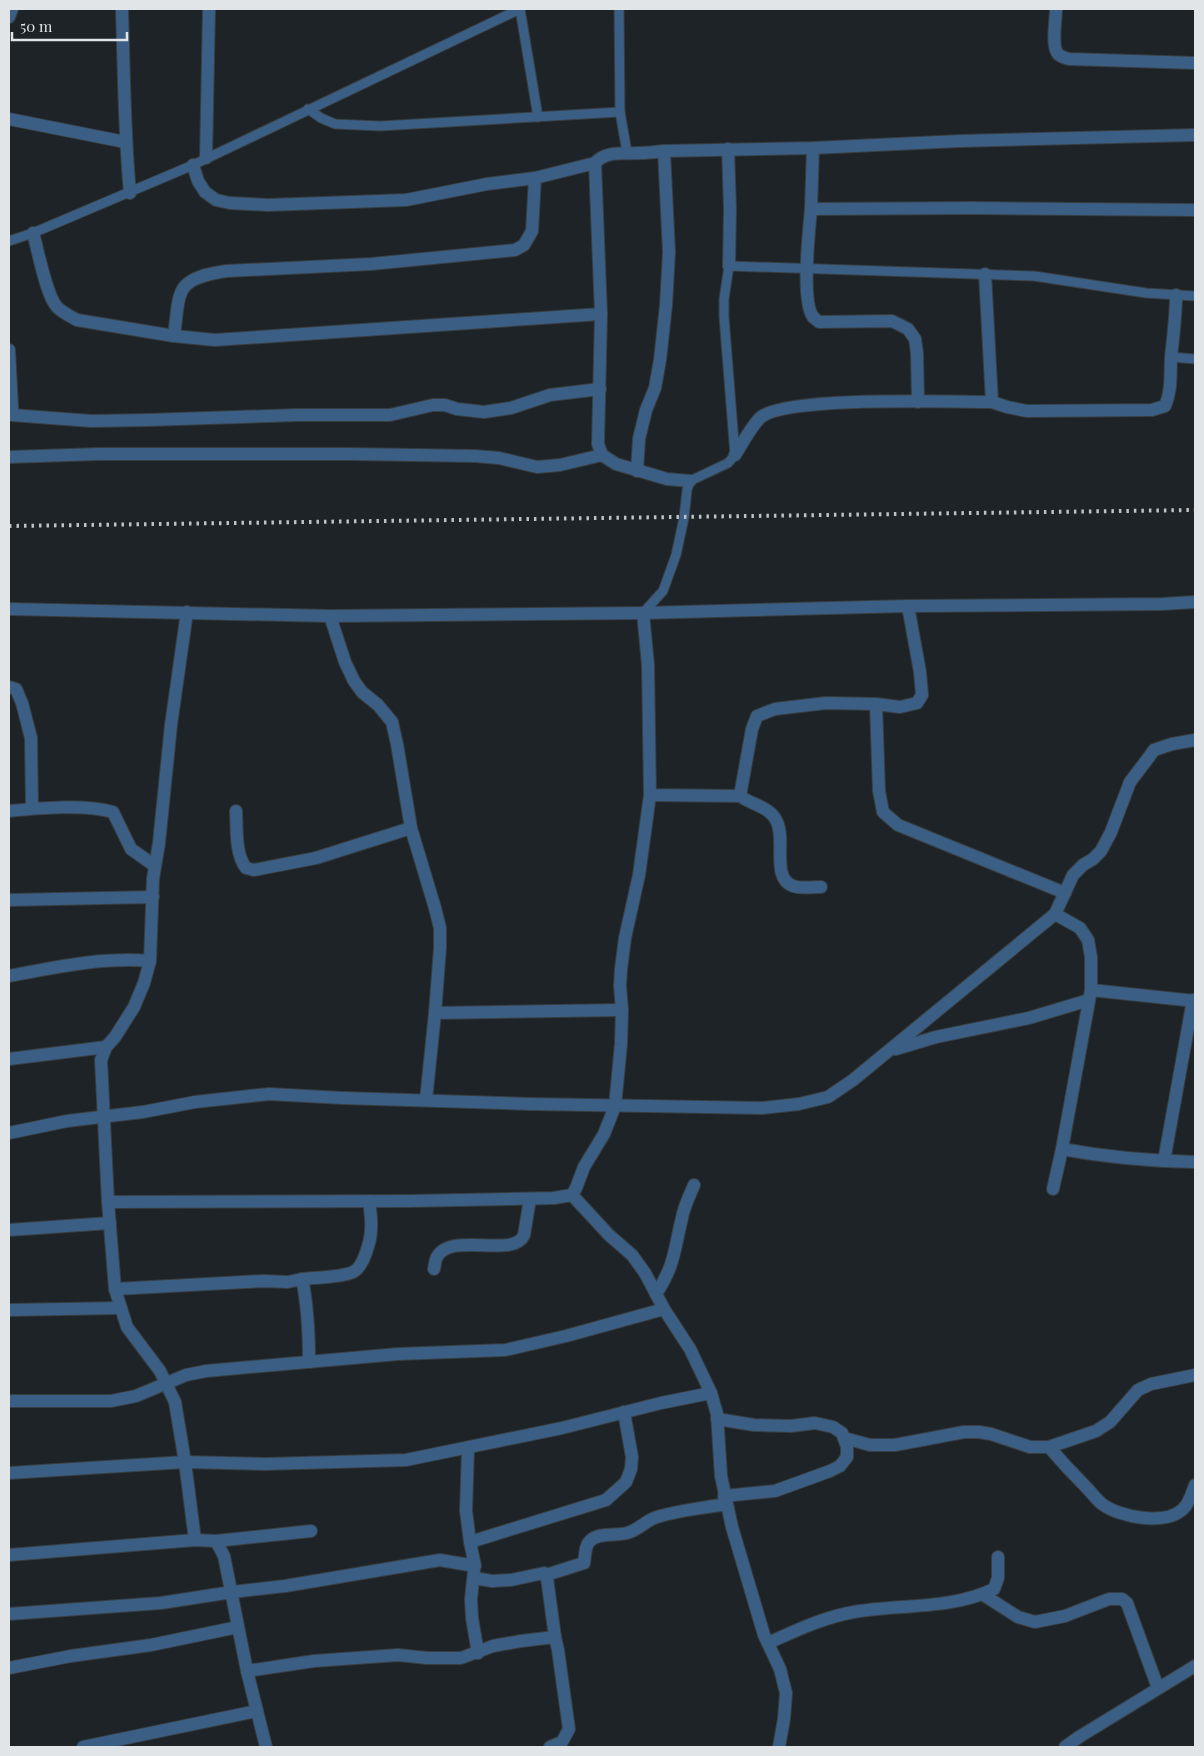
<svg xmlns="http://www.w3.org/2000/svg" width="1204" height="1756" font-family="'Playfair Display',serif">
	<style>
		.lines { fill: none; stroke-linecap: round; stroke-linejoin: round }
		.lane-casing { stroke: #383e41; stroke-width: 11 }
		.street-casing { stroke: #383e41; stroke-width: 14 }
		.lane { stroke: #3b5f84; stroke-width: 9 }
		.street { stroke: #3b5f84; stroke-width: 12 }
		.rail { stroke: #bfc3c5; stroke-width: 4; stroke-dasharray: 2.5 5; stroke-linecap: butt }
	</style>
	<rect width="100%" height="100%" fill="#1d2326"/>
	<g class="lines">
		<defs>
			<g id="lane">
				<path d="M520,9L538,117"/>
				<path d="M619,9L620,112L627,152"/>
				<path d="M308,109L321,118L335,124L380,126L620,112"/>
				<path d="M9,241L33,233L193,165L520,9"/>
				<path d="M1171,357L1195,359"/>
				<path d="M643,613L663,591L676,555L684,518L687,490L690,481L728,463L735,455L724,317V299L729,266L1034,276L1146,293L1195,296"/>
			</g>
			<g id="street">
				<path d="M122,9C124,70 124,131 130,193"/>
				<path d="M1056,9C1056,20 1051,46 1058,54C1061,57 1065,58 1069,59L1195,63"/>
				<path d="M9,17L12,9"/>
				<path d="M9,119L125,142"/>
				<path d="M728,149L730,209L729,266"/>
				<path d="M206,158L209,9"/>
				<path d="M193,165L198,181L205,192L216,200L230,203L268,205L406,200L487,184L535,178L595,163"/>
				<path d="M811,209L813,148"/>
				<path d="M33,233C38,250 46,295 57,307C63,313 70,316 77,320L174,336L215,340L601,314"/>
				<path d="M174,336C180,290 174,279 226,271L371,264L515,250L524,245L532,231L535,178"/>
				<path d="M9,350L12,407V415H9"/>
				<path d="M918,402L917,353L915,339L908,329L892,321L819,322C817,320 815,319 813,317C801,300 809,231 811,209L972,208L1195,210"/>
				<path d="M992,402L1007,407L1027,411L1152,410L1165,406C1172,390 1170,375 1171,358C1173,337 1176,316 1176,295"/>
				<path d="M12,415L91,421L148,420L297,415H390L433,405H445L457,409L484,412L511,408L550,395L600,389"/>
				<path d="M735,455C742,444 752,425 761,417C788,396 951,402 992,402L985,274"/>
				<path d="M9,457L99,454H351L475,456L499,458L537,467L560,465L602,455"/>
				<path d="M637,471L639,439L646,410L655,388L660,360L666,305L669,252L664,151"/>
				<path d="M690,481L667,479L616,464L602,455L598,444L601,314L595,163C606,150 625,154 640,153C648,153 656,152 664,151L813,148L960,141L1195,135"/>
				<path d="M908,606L920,672L922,695L917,703L900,707L876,704L879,791L883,812L898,825L1065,893"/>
				<path d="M9,609L330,616L643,613L908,606L1162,604L1195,602"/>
				<path d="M187,612L171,725L159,843L153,879L150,961L144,983L134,1007L115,1037L106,1047L101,1060L108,1202L115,1289L127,1327L160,1371L175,1402L185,1462L195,1540"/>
				<path d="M643,613L648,665L650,795L740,796L752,729L757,716L775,709L826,703L876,704"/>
				<path d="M330,616L345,662L354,681L362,692L378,705L392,722L397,744L411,828L435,908L440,928V948L435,1013"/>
				<path d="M9,687L16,689L22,703L31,738L32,808"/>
				<path d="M740,796C752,805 771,807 777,822C786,842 771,878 793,886C801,889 812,887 821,887"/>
				<path d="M9,811C40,808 83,804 113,812L131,849L155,866"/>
				<path d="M236,811C237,829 235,854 246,868L254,870L316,858L411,828"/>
				<path d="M9,900L153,897"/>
				<path d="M1055,914L1073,875L1083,865L1093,859L1101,851L1111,832L1130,782L1149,757L1154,750L1172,744L1195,740"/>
				<path d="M9,976C56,967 102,957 150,961"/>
				<path d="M1091,990L1195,1001"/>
				<path d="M896,1049L936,1037L1029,1018L1089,1000"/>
				<path d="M9,1059L106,1047"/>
				<path d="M426,1100L435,1013L622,1010"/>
				<path d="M9,1133L67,1121L143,1112L195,1102L269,1094L343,1098L530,1104L762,1108L799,1104L828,1097L853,1080L1055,914L1080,928L1088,940L1091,957V990L1062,1149C1105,1157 1151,1161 1195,1162"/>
				<path d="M1164,1161L1193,1000"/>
				<path d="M1053,1189L1062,1149"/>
				<path d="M572,1195L609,1235L632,1255L645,1273L664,1309L690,1349L711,1393"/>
				<path d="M108,1202L409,1201L554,1198L572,1195L576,1188L584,1167L604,1134L615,1106L621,1044L622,1010L620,986L621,969L625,938L639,875L650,795"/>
				<path d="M9,1230L110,1223"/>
				<path d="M434,1269C435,1265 435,1260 437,1257C450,1231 514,1259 524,1235L530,1199"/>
				<path d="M302,1279C318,1277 339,1278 353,1272C364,1267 371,1239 371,1229C372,1220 370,1210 369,1201"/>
				<path d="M115,1289L263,1281L288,1282L302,1279C308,1307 309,1333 309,1362"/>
				<path d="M656,1294C675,1265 674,1250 682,1218C684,1206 690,1195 694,1185"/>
				<path d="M9,1310L120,1308"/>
				<path d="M9,1401H111L136,1396L186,1375L206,1371L398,1354L505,1350L566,1336L664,1309"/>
				<path d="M717,1419L754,1425L791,1426L815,1423L833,1427L842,1433L847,1447V1457L840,1466L830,1471L775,1491L724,1496"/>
				<path d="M844,1438L870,1445H895L964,1432H979L991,1434L1030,1447H1049L1096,1431L1110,1422L1138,1390L1151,1384L1195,1375"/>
				<path d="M1049,1447C1061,1461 1073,1474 1086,1487C1091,1492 1096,1499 1102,1504C1119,1517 1165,1526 1183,1509C1189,1504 1192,1493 1195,1485"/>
				<path d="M468,1448L466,1511L470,1542"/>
				<path d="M9,1473L185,1462L266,1464L406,1460L562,1428L661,1403L711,1393L717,1414L721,1476L732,1527L764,1635L780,1669L786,1693L784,1719L779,1747"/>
				<path d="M216,1541L224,1556L247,1671L266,1747"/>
				<path d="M9,1555L195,1540L216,1541L311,1531"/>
				<path d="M474,1571L471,1599L472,1618L478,1653"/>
				<path d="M546,1575L584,1563C585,1557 585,1545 590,1541C598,1532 616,1536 627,1533C639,1530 646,1520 657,1517C679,1510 704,1508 726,1504"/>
				<path d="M474,1578L492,1581L511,1580L544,1573L547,1578L555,1637"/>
				<path d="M982,1594L1018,1617L1035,1622L1065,1616L1109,1599H1122L1127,1603L1158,1688"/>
				<path d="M9,1614L161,1603L232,1592L285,1586L440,1560L475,1566L470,1542L606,1500L626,1482L631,1469L632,1457L624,1412"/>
				<path d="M768,1643C795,1631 824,1617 854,1612C900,1604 950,1610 994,1589L998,1578V1557"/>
				<path d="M9,1668L71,1656L151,1645L238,1627"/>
				<path d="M247,1671L314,1661L398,1655L427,1658H461L493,1646L521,1641L555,1637L558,1650L569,1729L562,1742L550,1747"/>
				<path d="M83,1747L257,1711"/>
				<path d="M1065,1747L1079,1737L1195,1666"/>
			</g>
		</defs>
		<use href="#lane" class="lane-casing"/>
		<use href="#street" class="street-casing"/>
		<use href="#lane" class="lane"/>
		<use href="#street" class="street"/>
		<path class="rail" d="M9,526L1195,510"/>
	</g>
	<rect width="1204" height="1756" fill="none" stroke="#e1e5e7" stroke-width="20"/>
	<path d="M12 32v8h115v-8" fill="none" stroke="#e1e5e7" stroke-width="2.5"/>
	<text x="20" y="32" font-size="15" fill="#e1e5e7" stroke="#1d2326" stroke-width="4" paint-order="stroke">50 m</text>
</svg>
